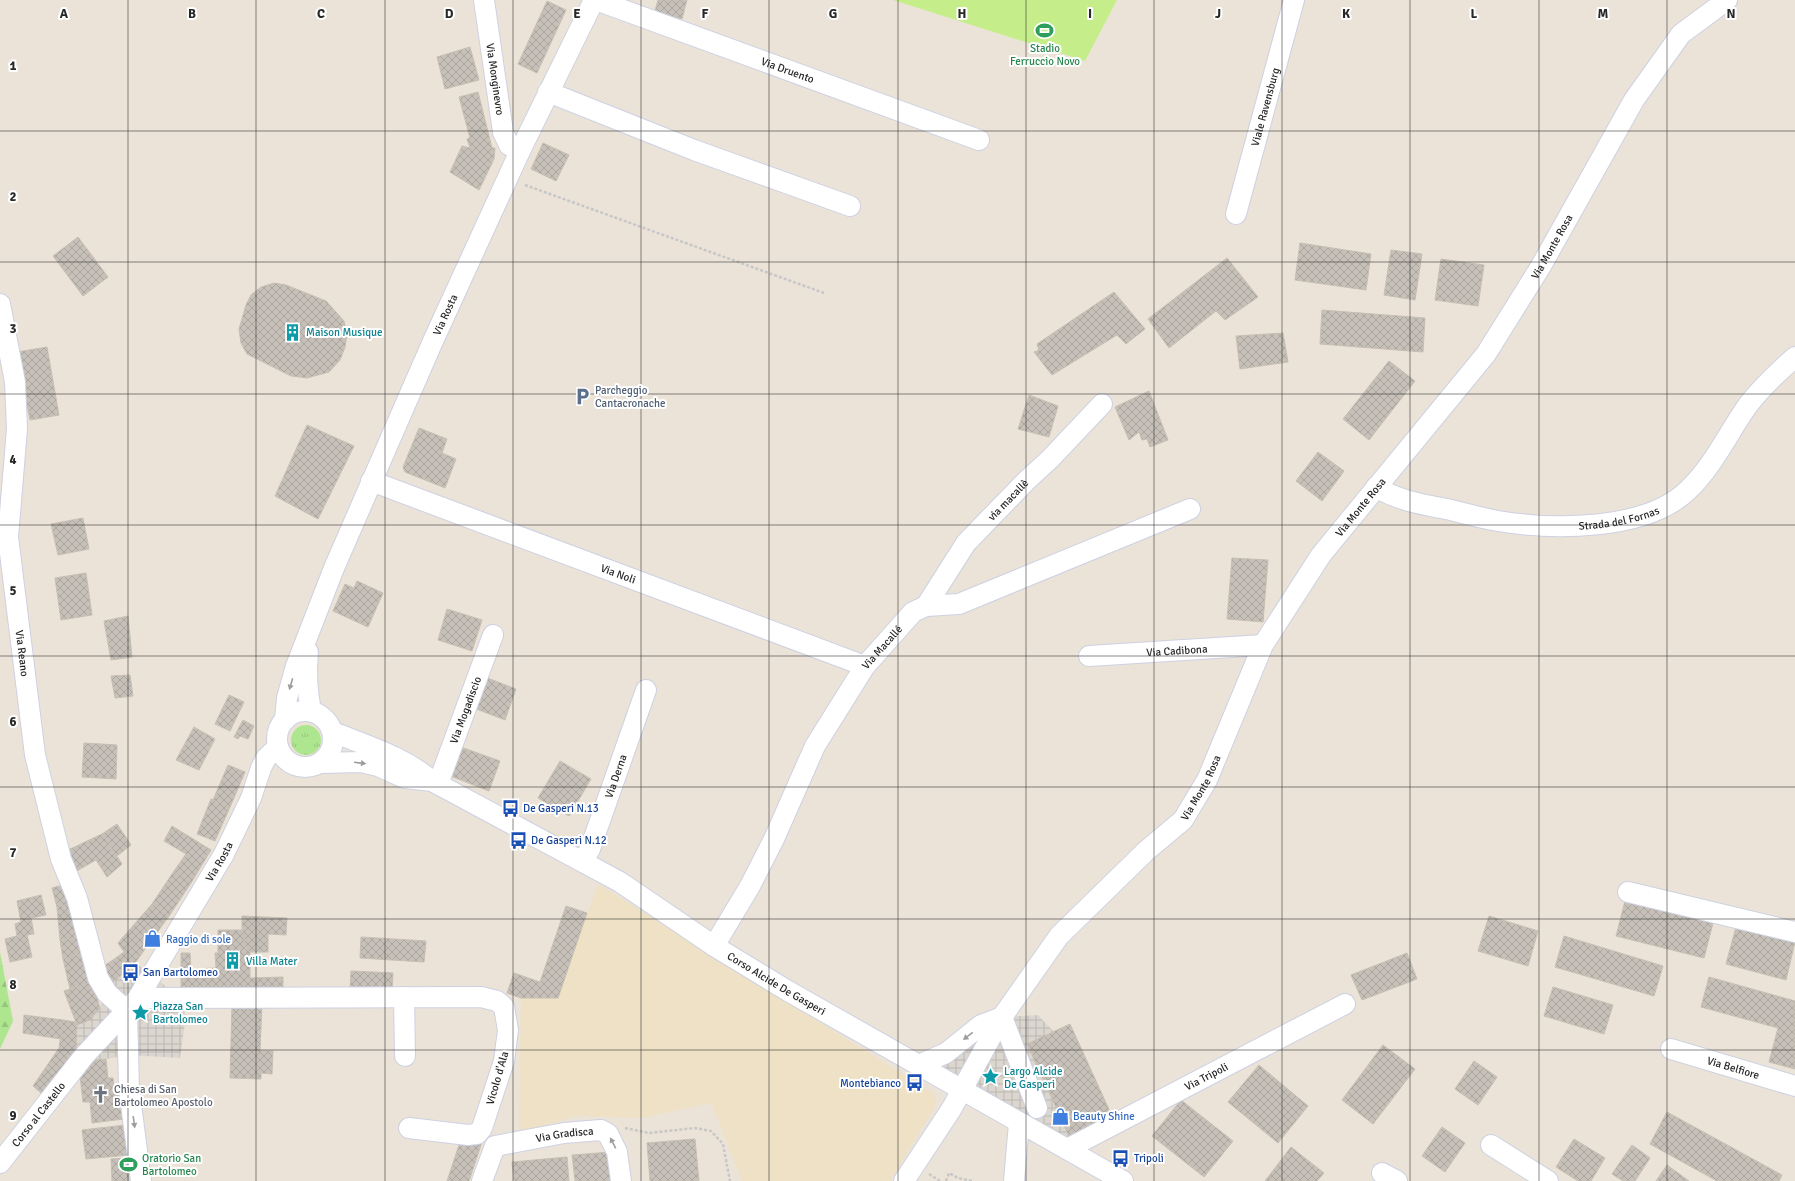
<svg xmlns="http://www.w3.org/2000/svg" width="1795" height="1181" font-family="Signika,sans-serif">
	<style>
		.education { fill: #eee1c6 }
		.grass { fill: url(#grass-tufts) }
		.forest { fill: url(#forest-firs) }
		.pitch { fill: #c5ee8b }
		.plaza { fill: url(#plaza-grid) }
		.building { fill: url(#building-cross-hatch); stroke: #c6bfb2 }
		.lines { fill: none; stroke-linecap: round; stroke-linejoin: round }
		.minor-casing { stroke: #cdd1e2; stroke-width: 22 }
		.path { stroke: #c7c7c7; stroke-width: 2.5; stroke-dasharray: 3 2; stroke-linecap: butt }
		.minor { stroke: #fff; stroke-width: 20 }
		.oneway { fill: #9e9e9e }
		.grid { fill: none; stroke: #282828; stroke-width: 1; stroke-opacity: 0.55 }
		.labels { text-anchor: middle; stroke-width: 4; stroke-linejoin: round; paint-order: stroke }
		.leisure-label { font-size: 11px; fill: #27864d; stroke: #fff }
		.street-label { font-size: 11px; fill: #282828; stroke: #fff }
		.culture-label { font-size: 11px; fill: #0d838f; stroke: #fff; text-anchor: start }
		.service-label { font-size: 11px; fill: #4e5e75; stroke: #fff; text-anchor: start }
		.transit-label { font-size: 11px; fill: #164399; stroke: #fff; text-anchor: start }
		.shop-label { font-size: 11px; fill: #366cbe; stroke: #fff; text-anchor: start }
		.worship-label { font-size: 11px; fill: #5b616d; stroke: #fff; text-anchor: start }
		.grid-label { font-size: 13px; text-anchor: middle; font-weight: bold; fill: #282828; stroke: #fff; stroke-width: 4; stroke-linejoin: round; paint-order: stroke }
	</style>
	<defs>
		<pattern id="grass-tufts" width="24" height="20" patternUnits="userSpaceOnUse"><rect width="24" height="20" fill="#aee690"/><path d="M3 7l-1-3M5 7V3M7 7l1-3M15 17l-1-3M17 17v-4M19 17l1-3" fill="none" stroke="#96c57c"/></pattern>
		<pattern id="forest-firs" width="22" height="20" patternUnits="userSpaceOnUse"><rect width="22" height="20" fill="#aee690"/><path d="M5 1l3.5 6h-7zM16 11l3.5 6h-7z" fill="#96c57c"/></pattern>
		<pattern id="plaza-grid" width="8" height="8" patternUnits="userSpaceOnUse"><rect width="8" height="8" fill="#dbd6cf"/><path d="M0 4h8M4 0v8" fill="none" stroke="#bcb8b2"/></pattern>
		<pattern id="building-cross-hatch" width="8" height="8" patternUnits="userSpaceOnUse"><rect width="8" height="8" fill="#c6c0b8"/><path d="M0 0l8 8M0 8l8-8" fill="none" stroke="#aaa59e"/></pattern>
	</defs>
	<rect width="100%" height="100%" fill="#ebe3d8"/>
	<path class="education" d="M598,884L933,1093L936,1097L935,1107L890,1181H742L711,1103L642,1118L576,1116L519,1133L521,998H558Z"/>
	<circle class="grass" cx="306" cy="740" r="15"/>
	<path class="forest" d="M0,952L13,1021L0,1049Z"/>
	<path class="pitch" d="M893,0H1117L1085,61Z"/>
	<g class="plaza">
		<path d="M135,963L152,974L178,998L186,1016L180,1058L128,1055L106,1059L79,1068L75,1064L77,1025L90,1020L100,1008L111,984Z"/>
		<path d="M1038,1015L1054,1032L1027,1045L1069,1136L1067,1149L919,1065L962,1027L1002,1017Z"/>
	</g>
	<g class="building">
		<path d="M658,0H687L682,19L655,11Z"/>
		<path d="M547,1L566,10L537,73L518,64Z"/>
		<path d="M470,47L479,80L445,89L437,57Z"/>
		<path d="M478,92L492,148H495L494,159L479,190L450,172L462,146L470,148L467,139L470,138L459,97Z"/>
		<path d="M543,143L569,155L556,181L531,169Z"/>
		<path d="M78,237L108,277L83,296L53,256Z"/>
		<path d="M1300,243L1371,254L1366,290L1295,280Z"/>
		<path d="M1391,250L1422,254L1415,300L1384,295Z"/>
		<path d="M1227,258L1258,297L1225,320L1216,311L1169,348L1148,319Z"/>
		<path d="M1441,259L1484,265L1478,306L1435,300Z"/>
		<path d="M274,283L286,285L326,301L344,321L347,334L345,347L340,360L329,372L307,378L291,376L247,354L241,343L239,329L246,305L251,295L261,287Z"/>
		<path d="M1114,292L1145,329L1126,344L1117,335L1052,375L1034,352L1039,350L1037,344Z"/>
		<path d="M1322,310L1425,318L1423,352L1320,344Z"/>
		<path d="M1283,333L1288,362L1240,369L1236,336Z"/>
		<path d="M47,347L59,415L30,420L17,352Z"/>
		<path d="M1389,361L1415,381L1369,440L1343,419Z"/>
		<path d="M1149,391L1168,440L1150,447L1147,439L1142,440L1139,432L1129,440L1115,407Z"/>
		<path d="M1029,395L1058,406L1049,437L1018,429Z"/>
		<path d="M307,425L354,446L318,519L275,496Z"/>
		<path d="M419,428L447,439L442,453L456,459L445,488L405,472L403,467Z"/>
		<path d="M1318,452L1344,471L1322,501L1296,481Z"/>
		<path d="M83,518L89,549L58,555L51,524Z"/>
		<path d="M1232,558L1268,560L1263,622L1227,619Z"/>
		<path d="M86,573L92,615L61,620L55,578Z"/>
		<path d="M357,581L383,593L368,627L333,611L345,584L354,588Z"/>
		<path d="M447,609L482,620L472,651L438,640Z"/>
		<path d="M128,616L132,657L111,660L104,621Z"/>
		<path d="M130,675L133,696L115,698L111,676Z"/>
		<path d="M485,677L516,689L505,720L474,708Z"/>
		<path d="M229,695L244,702L230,731L215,724Z"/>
		<path d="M243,720L254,726L248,739L240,736L238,739L234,737Z"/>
		<path d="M194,727L215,739L199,770L176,760Z"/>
		<path d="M84,743L117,745L116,779L82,777Z"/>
		<path d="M458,746L500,761L489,791L448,775Z"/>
		<path d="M560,761L591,779L569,816L538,798Z"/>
		<path d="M228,765L245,772L230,807L213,800Z"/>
		<path d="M211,799L230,807L215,841L197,834Z"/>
		<path d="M117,824L131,845L117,856L102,834Z"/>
		<path d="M172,826L211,850L191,883L174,871L186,854L164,841Z"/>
		<path d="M102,834L122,864L107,877L96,860L73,873L64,852Z"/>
		<path d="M174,871L191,883L169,916L152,904Z"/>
		<path d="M67,884L72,903L57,907L52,888Z"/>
		<path d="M41,895L46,915L31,918L34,934L27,935L32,957L10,962L5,939L17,936L15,924L21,922L17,901Z"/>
		<path d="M1625,901L1713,923L1704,958L1616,936Z"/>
		<path d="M72,903L83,938L60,940L57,907Z"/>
		<path d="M152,904L169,916L135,963L111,984L103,967L124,952L118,943Z"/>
		<path d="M566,906L587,913L558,998H521L507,993L514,973L540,982Z"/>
		<path d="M242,916L287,918L286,935L268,934V952H250L245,949L244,934L242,930Z"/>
		<path d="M1489,916L1538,931L1528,966L1478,951Z"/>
		<path d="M1736,927L1795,942L1786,980L1726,964Z"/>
		<path d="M218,930H242L244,934L245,949L250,952V978L283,977V991L181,993V953H190L191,969L216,968L215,953H218Z"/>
		<path d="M1564,936L1663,966L1654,996L1555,967Z"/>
		<path d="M361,937L426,941L424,962L360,958Z"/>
		<path d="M83,938L84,953L63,959L60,940Z"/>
		<path d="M84,953L92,982L70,989L63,959Z"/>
		<path d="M1407,953L1417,979L1362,1000L1351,975Z"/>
		<path d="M351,971L393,973L392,992L350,990Z"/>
		<path d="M1709,977L1795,1001V1069L1769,1062L1778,1028L1701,1007Z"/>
		<path d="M92,982L100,1008L90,1020L77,1025L64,991Z"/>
		<path d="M1553,987L1613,1005L1604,1034L1544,1016Z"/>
		<path d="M232,1004L262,1005L260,1051H273L272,1074L261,1073V1079L230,1078Z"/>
		<path d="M24,1015L63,1020L61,1039L23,1033Z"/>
		<path d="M63,1020L75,1022L77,1025L75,1064L47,1098L33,1086L59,1048Z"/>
		<path d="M1070,1024L1112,1116L1069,1136L1027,1044Z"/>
		<path d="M1383,1045L1415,1069L1373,1124L1342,1100Z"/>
		<path d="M106,1059L108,1078H113L114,1088L120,1087L124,1119L92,1123L90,1102H83L79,1068L97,1060Z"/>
		<path d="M1474,1061L1497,1077L1478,1105L1455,1089Z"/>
		<path d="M1259,1065L1308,1106L1278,1143L1228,1102Z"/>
		<path d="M1181,1100L1233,1141L1204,1177L1152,1136Z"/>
		<path d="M1667,1112L1782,1175L1779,1181H1717L1650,1144Z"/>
		<path d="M125,1125L128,1155L86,1159L82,1130Z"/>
		<path d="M1442,1127L1465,1143L1445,1172L1422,1156Z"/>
		<path d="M461,1139L482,1142L469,1181H447Z"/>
		<path d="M695,1139L699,1181H650L647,1143Z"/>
		<path d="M1574,1139L1605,1158L1591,1181H1578L1556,1167Z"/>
		<path d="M1632,1145L1650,1158L1635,1181H1623L1612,1174Z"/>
		<path d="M1291,1147L1324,1173L1317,1181H1265Z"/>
		<path d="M611,1152L613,1181H575L572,1155Z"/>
		<path d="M567,1157L569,1181H514L512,1162Z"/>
		<path d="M128,1158L129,1181H112L111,1159Z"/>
		<path d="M1667,1165L1689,1181H1656Z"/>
	</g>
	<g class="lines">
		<defs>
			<g id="minor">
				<path id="s1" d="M484,0L503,132L509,145L520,151"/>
				<path id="s2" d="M596,0L979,140"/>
				<path d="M548,92L694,150L850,206"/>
				<path id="s3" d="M1236,214L1294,0"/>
				<path id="s4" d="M0,304L15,382L17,429L8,537L35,755L61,859L77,898L98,978L107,993L127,1011L129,1089L141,1181"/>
				<path id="s5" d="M371,481L865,666"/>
				<path id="s6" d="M1376,487C1398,501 1426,505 1451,510C1466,514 1482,518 1498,521C1552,530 1645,531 1687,491C1713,467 1728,433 1748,405C1762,387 1778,372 1795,357"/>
				<path id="s7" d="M926,606L966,543L1026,481L1050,459L1102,404"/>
				<path d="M308,652C306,672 307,691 311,711"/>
				<path id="s8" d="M1089,656L1263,645"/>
				<circle cx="305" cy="739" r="28"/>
				<path id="s9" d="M285,720L287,698L296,666L334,568L433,341L520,151L594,0"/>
				<path id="s10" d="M333,732C367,746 403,756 432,781L620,882L714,946L788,991L1123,1181"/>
				<path d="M321,763L361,762L378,766L405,778L432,781"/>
				<path id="s11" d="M438,784L493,635"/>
				<path id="s12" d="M583,861L590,849L646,690"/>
				<path d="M1628,892L1795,932"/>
				<path id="s13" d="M714,946L750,886L774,839L815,746L865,666L913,612L926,606L959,604L1190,509"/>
				<path d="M404,997L405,1056"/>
				<path d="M138,998L481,997L497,1001L504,1007L508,1030L504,1061L482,1128L477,1134L468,1135L409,1128"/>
				<path d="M1002,1017L1037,1108"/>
				<path id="s14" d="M1671,1049L1795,1086"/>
				<path d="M919,1065L946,1053L981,1025L1002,1017"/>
				<path d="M1491,1145L1548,1181"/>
				<path id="s15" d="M1067,1149L1345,1004"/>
				<path id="s16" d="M0,1163L84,1056L138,998L224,854L251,798L261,768L266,758L278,747"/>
				<path d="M1382,1173L1397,1181"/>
				<path id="s17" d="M482,1181L495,1146L564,1133L601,1130L608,1134L617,1152L621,1181"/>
				<path id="s18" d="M904,1181L952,1108L1002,1017L1059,936L1146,851L1183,820L1207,780L1263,645L1321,555L1486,354L1541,266L1634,100L1681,34L1727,0"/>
				<path d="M1014,1181L1019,1123"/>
			</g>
		</defs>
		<use href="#minor" class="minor-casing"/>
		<g class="path">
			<path d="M525,185L824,293"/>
			<path d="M625,1128L649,1133L695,1128L711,1131L723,1144L730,1181"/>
			<path d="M929,1174L940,1181"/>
			<path d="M946,1181L949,1173L958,1178L972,1181"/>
		</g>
		<use href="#minor" class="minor"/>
	</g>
	<defs><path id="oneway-solid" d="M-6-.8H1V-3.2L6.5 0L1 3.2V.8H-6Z"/></defs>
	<g class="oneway">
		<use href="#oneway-solid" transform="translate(291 684) rotate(106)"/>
		<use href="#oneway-solid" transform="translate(360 763) rotate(7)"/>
		<use href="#oneway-solid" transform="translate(968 1036) rotate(142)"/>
		<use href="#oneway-solid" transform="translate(134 1122) rotate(82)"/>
		<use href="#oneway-solid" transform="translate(613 1143) rotate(-117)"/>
	</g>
	<path class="grid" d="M128,0V1181M256,0V1181M385,0V1181M513,0V1181M641,0V1181M769,0V1181M898,0V1181M1026,0V1181M1154,0V1181M1282,0V1181M1410,0V1181M1539,0V1181M1667,0V1181M0,131H1795M0,262H1795M0,394H1795M0,525H1795M0,656H1795M0,787H1795M0,919H1795M0,1050H1795"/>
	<defs>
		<symbol id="stadium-bare" viewBox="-9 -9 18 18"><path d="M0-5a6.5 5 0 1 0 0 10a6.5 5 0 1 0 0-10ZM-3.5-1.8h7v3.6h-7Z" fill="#2e9e5b" stroke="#fff" stroke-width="2.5" paint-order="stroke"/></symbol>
		<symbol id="building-bare" viewBox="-9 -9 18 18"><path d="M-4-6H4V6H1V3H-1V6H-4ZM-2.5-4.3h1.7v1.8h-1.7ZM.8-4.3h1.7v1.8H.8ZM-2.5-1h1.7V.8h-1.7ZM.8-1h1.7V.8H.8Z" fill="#0f9aa8" stroke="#fff" stroke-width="2.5" paint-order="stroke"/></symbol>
		<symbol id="parking-bare" viewBox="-9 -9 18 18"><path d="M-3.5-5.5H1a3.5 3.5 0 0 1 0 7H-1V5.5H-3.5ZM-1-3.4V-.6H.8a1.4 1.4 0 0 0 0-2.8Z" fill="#5c6f8a" stroke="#fff" stroke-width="2.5" paint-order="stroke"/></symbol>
		<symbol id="bus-bare" viewBox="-9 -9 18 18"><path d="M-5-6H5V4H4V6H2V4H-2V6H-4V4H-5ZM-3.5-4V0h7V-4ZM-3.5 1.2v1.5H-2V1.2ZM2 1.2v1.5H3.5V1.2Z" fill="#1a4fb4" stroke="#fff" stroke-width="2.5" paint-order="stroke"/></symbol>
		<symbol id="shop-bare" viewBox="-9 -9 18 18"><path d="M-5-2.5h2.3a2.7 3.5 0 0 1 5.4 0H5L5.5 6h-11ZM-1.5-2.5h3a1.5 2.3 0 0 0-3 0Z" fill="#3f7fe0" stroke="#fff" stroke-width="2.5" paint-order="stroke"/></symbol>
		<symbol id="sight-bare" viewBox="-9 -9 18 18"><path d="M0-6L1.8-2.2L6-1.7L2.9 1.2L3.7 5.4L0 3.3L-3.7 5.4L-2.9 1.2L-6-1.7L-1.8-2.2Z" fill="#0f9aa8" stroke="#fff" stroke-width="2.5" paint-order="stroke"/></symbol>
		<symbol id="church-bare" viewBox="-9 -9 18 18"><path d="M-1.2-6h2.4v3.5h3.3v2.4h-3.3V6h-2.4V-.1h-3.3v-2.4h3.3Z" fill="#6b7280" stroke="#fff" stroke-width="2.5" paint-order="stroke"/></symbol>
	</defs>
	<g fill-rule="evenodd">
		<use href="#stadium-bare" x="1032" y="18" width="25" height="25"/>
		<use href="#building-bare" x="280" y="320" width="25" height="25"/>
		<use href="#parking-bare" x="570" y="384" width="25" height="25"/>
		<use href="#bus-bare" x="498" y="796" width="25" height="25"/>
		<use href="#bus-bare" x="506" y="828" width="25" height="25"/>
		<use href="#shop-bare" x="140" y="926" width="25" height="25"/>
		<use href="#building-bare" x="220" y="948" width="25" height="25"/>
		<use href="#bus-bare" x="118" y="960" width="25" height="25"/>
		<use href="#sight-bare" x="128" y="1000" width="25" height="25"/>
		<use href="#sight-bare" x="978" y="1064" width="25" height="25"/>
		<use href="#bus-bare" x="902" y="1070" width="25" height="25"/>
		<use href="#church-bare" x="88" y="1082" width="25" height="25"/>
		<use href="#shop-bare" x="1048" y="1104" width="25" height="25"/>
		<use href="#bus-bare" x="1108" y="1146" width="25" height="25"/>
		<use href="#stadium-bare" x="116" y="1152" width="25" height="25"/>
	</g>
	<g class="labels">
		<g class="leisure-label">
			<text x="1045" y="52">Stadio<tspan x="1045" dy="13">Ferruccio Novo</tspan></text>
			<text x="142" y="1162" text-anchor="start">Oratorio San<tspan x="142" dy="13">Bartolomeo</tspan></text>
		</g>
		<g class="street-label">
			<text dy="4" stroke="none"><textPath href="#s2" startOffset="204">Via Druento</textPath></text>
			<text dy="4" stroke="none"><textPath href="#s1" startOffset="80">Via Monginevro</textPath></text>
			<text dy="4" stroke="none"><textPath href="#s3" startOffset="111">Viale Ravensburg</textPath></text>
			<text dy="4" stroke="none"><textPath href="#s18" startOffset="1146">Via Monte Rosa</textPath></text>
			<text dy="4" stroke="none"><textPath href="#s9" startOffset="437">Via Rosta</textPath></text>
			<text dy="4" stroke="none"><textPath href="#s7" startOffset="135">via macallè</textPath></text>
			<text dy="4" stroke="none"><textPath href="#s18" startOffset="822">Via Monte Rosa</textPath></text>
			<text dy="4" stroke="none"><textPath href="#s6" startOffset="249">Strada del Fornas</textPath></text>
			<text dy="4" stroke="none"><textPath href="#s5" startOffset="264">Via Noli</textPath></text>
			<text dy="4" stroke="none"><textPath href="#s13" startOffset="344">Via Macallé</textPath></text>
			<text dy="4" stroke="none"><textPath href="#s8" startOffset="88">Via Cadibona</textPath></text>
			<text dy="4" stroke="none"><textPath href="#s4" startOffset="352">Via Reano</textPath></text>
			<text dy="4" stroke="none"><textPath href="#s11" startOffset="79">Via Mogadiscio</textPath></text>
			<text dy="4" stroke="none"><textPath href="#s12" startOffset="91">Via Derna</textPath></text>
			<text dy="4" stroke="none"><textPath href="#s18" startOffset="497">Via Monte Rosa</textPath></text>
			<text dy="4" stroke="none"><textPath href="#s16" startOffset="374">Via Rosta</textPath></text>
			<text dy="4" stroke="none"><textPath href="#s10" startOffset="511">Corso Alcide De Gasperi</textPath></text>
			<text dy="4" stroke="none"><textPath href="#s14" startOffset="65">Via Belfiore</textPath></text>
			<text dy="4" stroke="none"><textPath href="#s15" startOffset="157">Via Tripoli</textPath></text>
			<text transform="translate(497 1078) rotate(-74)" y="4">Vicolo d'Ala</text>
			<text dy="4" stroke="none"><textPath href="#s16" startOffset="62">Corso al Castello</textPath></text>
			<text dy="4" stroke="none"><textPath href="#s17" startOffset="108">Via Gradisca</textPath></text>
		</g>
		<g class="culture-label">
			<text x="306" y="336">Maison Musique</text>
			<text x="246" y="965">Villa Mater</text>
			<text x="153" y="1010">Piazza San<tspan x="153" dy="13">Bartolomeo</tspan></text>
			<text x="1004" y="1075">Largo Alcide<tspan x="1004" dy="13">De Gasperi</tspan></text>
		</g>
		<g class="service-label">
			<text x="595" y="394">Parcheggio<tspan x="595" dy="13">Cantacronache</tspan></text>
		</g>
		<g class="transit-label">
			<text x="523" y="812">De Gasperi N.13</text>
			<text x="531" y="844">De Gasperi N.12</text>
			<text x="143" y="976">San Bartolomeo</text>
			<text x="901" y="1087" text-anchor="end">Montebianco</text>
			<text x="1134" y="1162">Tripoli</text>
		</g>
		<g class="shop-label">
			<text x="166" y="943">Raggio di sole</text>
			<text x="1073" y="1120">Beauty Shine</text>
		</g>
		<g class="worship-label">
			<text x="114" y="1093">Chiesa di San<tspan x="114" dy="13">Bartolomeo Apostolo</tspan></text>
		</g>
	</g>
	<g class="grid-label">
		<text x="64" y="18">A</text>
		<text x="192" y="18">B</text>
		<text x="321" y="18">C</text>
		<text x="449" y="18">D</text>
		<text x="577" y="18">E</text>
		<text x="705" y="18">F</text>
		<text x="833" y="18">G</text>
		<text x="962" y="18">H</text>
		<text x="1090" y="18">I</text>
		<text x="1218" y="18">J</text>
		<text x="1346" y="18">K</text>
		<text x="1474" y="18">L</text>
		<text x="1603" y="18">M</text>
		<text x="1731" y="18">N</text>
		<text x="13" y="70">1</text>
		<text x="13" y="201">2</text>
		<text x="13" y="333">3</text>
		<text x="13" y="464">4</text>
		<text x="13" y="595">5</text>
		<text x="13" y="726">6</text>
		<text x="13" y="857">7</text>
		<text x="13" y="989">8</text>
		<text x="13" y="1120">9</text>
	</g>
</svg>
